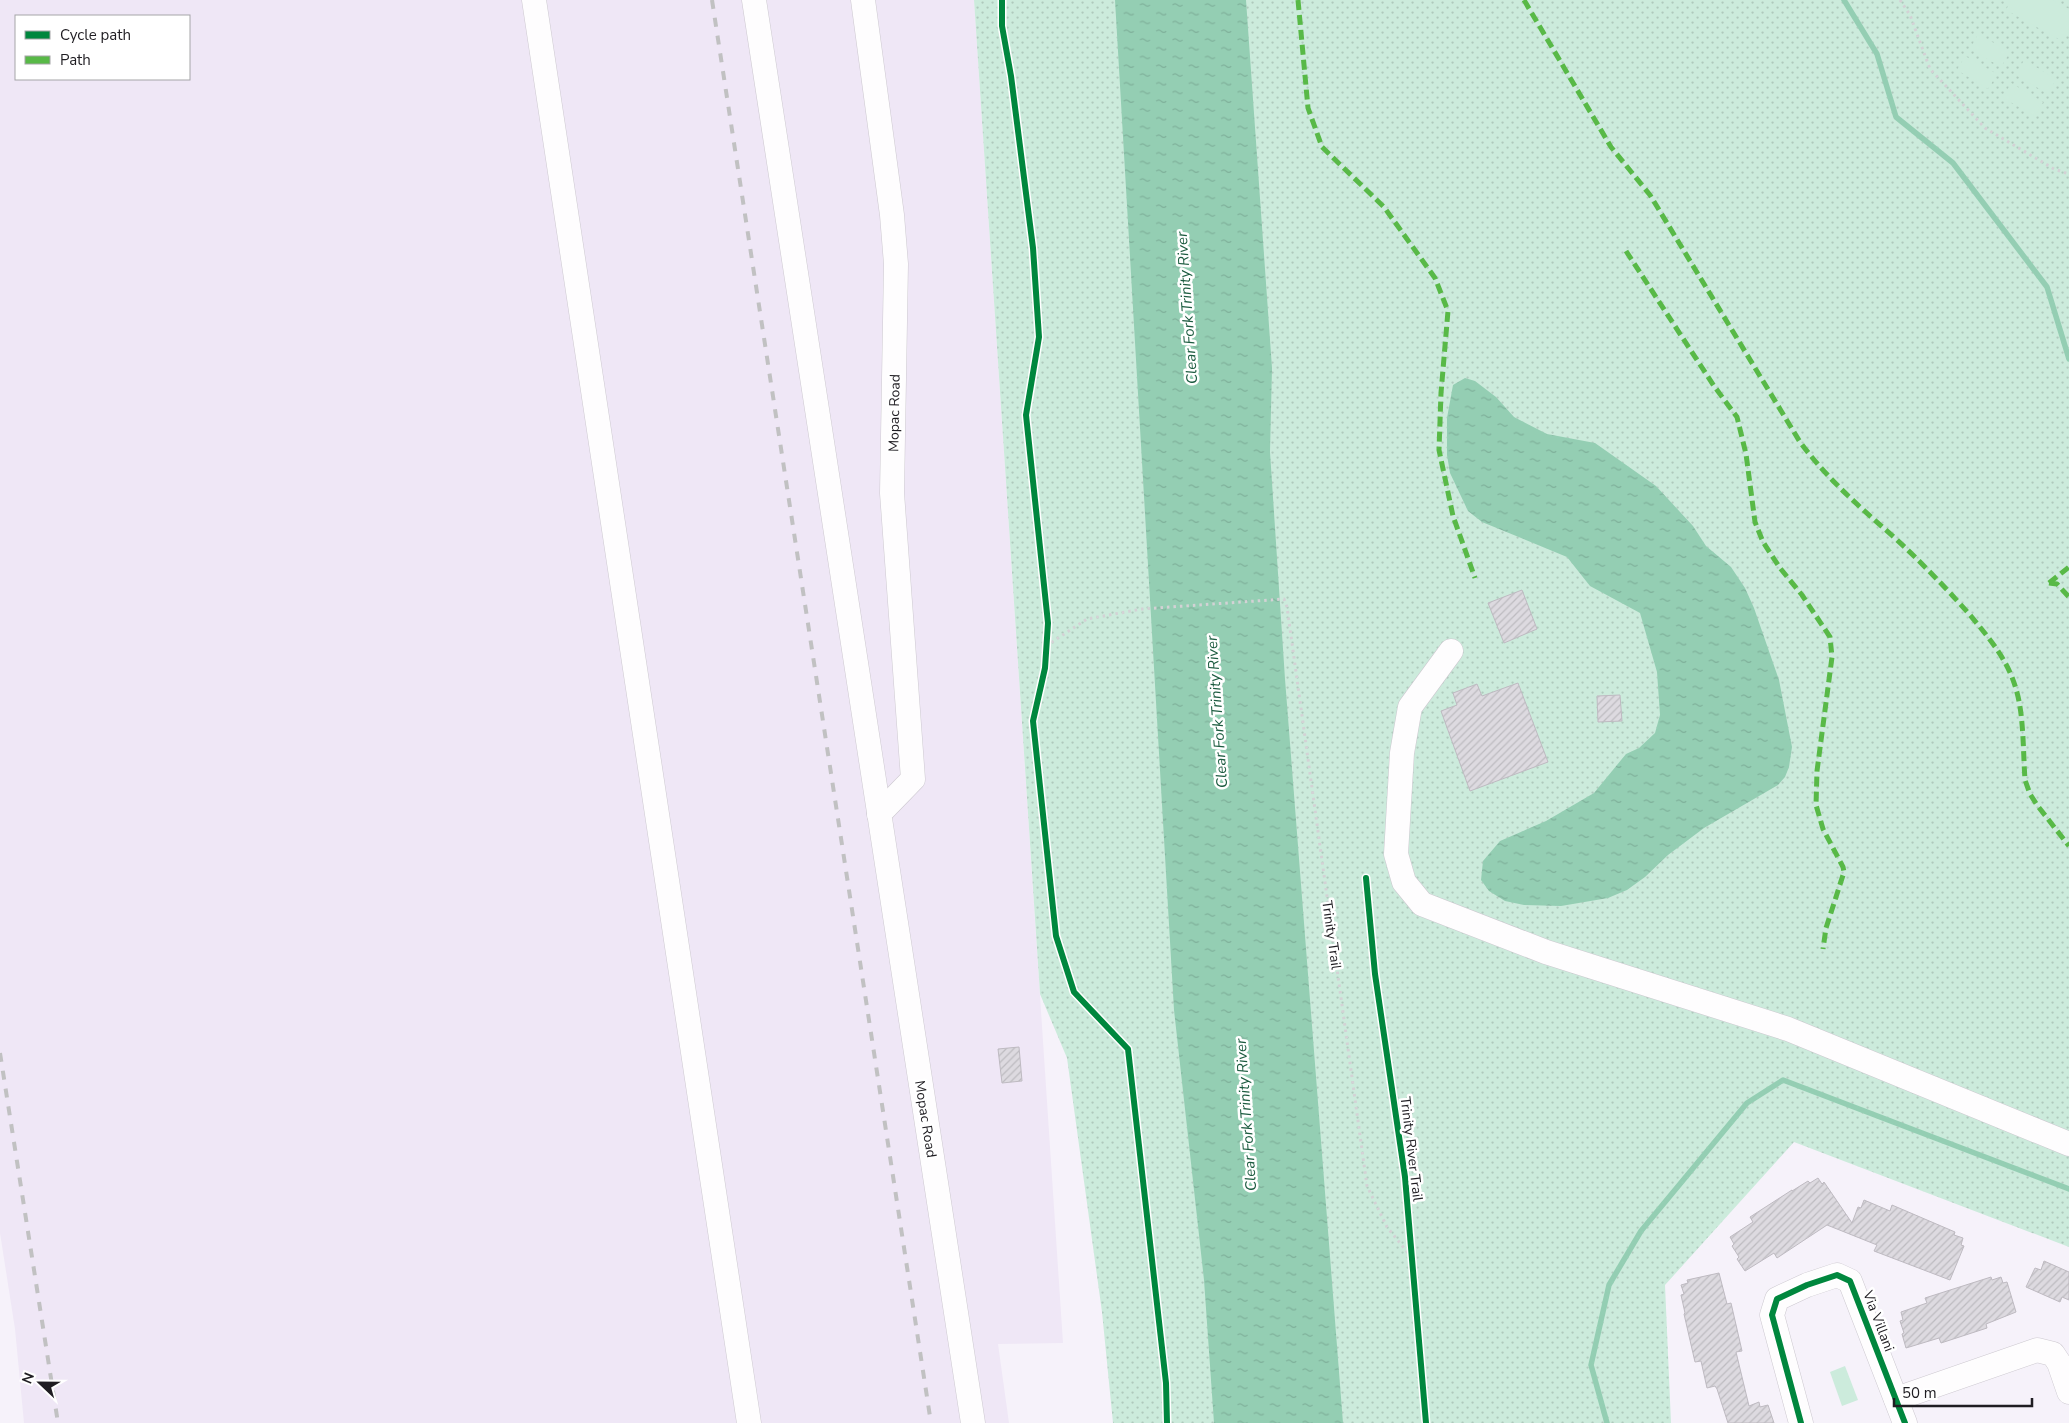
<svg xmlns="http://www.w3.org/2000/svg" width="2069" height="1423" font-family="'Nunito Sans',sans-serif">
	<style>
		.built { fill: #efe7f6; fill-rule: evenodd }
		.grass { fill: url(#grass-dots) }
		.pitch { fill: #ccebdc }
		.water { fill: url(#water-ripples) }
		.lines { fill: none; stroke-linecap: round; stroke-linejoin: round }
		.stream { stroke: #94ceb3; stroke-width: 5.5 }
		.building { fill: url(#building-hatch); stroke: #bebac1 }
		.minor-casing { stroke: #cdc9d0; stroke-width: 25 }
		.path { stroke: #d3d2d5; stroke-width: 3; stroke-dasharray: 2.5 4; stroke-linecap: butt }
		.minor { stroke: #fefdfe; stroke-width: 24 }
		.rail { stroke: #c1c1c2; stroke-width: 4; stroke-dasharray: 9 9; stroke-linecap: butt }
		.quiet { stroke: #58b947; stroke-width: 5; stroke-dasharray: 10 5; stroke-linecap: butt }
		.cycleway-casing { stroke: #fff; stroke-width: 9 }
		.cycleway { stroke: #00873e; stroke-width: 6 }
		.labels { text-anchor: middle; stroke-width: 5; stroke-linejoin: round; paint-order: stroke }
		.street-label { font-size: 14px; fill: #1f1d22; stroke: #fff }
		.water-label { font-size: 15px; font-style: italic; fill: #1b5b3f; stroke: #fff }
	</style>
	<defs>
		<pattern id="grass-dots" width="8" height="8" patternUnits="userSpaceOnUse" patternTransform="scale(1.25)"><rect width="8" height="8" fill="#ccebdc"/><path d="M2 2h.1M6 6h.1" fill="none" stroke="#afc9bc" stroke-width="1.8" stroke-linecap="round"/></pattern>
		<pattern id="water-ripples" width="26" height="14" patternUnits="userSpaceOnUse" patternTransform="scale(1.25)"><rect width="26" height="14" fill="#94ceb3"/><path d="M2 4q2-2 4 0t4 0M15 11q2-2 4 0t4 0" fill="none" stroke="#7fb09a"/></pattern>
		<pattern id="building-hatch" width="6" height="6" patternUnits="userSpaceOnUse" patternTransform="scale(1.25)"><rect width="6" height="6" fill="#dddae0"/><path d="M-1 1l2-2M0 6l6-6M5 7l2-2" fill="none" stroke="#bdbbc0"/></pattern>
	</defs>
	<rect width="100%" height="100%" fill="#f6f2fa"/>
	<path class="built" d="M0,0H974L1063,1343L998,1344L1009,1423H24L15,1329L0,1233ZM16,16H189V79H16Z"/>
	<path class="grass" d="M974,0H2069V1247L1794,1142L1665,1285L1671,1423H1113L1102,1312L1067,1058L1040,994Z"/>
	<g class="pitch">
		<path d="M2011,0H2052L2069,9V29L2062,41L2006,10Z"/>
		<path d="M1978,34L2010,52L2001,67L1970,49Z"/>
		<path d="M1965,56L1997,74L1988,89L1957,70Z"/>
		<path d="M2024,60L2056,79L2048,94L2016,75Z"/>
		<path d="M2011,83L2043,102L2035,116L2003,98Z"/>
		<path d="M1845,1366L1858,1400L1842,1406L1830,1372Z"/>
	</g>
	<g class="water">
		<path d="M1115,0H1246L1272,368L1270,452L1285,679L1343,1423H1214L1204,1280L1174,1010Z"/>
		<path d="M1465,378L1475,381L1496,397L1514,417L1547,434L1595,443L1656,486L1693,526L1706,546L1731,567L1745,588L1754,608L1779,680L1792,747L1789,767L1785,777L1778,785L1704,828L1668,855L1645,877L1627,890L1608,898L1561,906L1524,905L1505,901L1489,891L1481,880L1483,861L1500,841L1546,821L1594,793L1626,754L1639,748L1655,733L1660,715L1657,672L1640,613L1590,586L1567,557L1482,522L1468,511L1450,473L1447,455V418L1453,385Z"/>
	</g>
	<g class="lines">
		<g class="stream">
			<path d="M1844,0L1877,54L1896,117L1953,163L2047,287L2069,359"/>
			<path d="M1607,1423L1591,1365L1609,1285L1641,1231L1747,1103L1783,1080L2069,1189"/>
		</g>
	</g>
	<g class="building">
		<path d="M1522,590L1537,629L1504,643L1488,603Z"/>
		<path d="M1518,683L1548,762L1470,791L1441,711L1457,705L1453,693L1477,684L1482,696Z"/>
		<path d="M1620,695L1622,721L1598,722L1597,696Z"/>
		<path d="M1019,1047L1022,1081L1002,1083L998,1049Z"/>
		<path d="M1818,1178L1822,1184L1824,1182L1852,1223L1858,1207L1861,1208L1864,1200L1890,1211L1892,1205L1955,1232L1954,1235L1963,1238L1961,1245L1964,1246L1950,1280L1874,1251L1877,1245L1827,1225L1777,1258L1774,1253L1745,1271L1737,1259L1739,1257L1732,1246L1734,1244L1730,1237L1753,1222L1750,1217L1792,1190V1191L1808,1181L1810,1183Z"/>
		<path d="M2044,1261L2069,1272V1300L2062,1297L2060,1302L2026,1287L2035,1268L2041,1270Z"/>
		<path d="M1719,1273L1727,1304L1731,1303L1742,1351L1736,1352L1749,1406L1759,1402L1760,1407L1768,1405L1774,1423H1728L1717,1389L1715,1386L1707,1388L1701,1361L1695,1362L1684,1314L1685,1313L1681,1295L1684,1294L1681,1285L1688,1283L1687,1280Z"/>
		<path d="M1991,1277L1992,1280L2001,1277L2003,1283L2007,1282L2016,1312L1986,1324L1987,1328L1941,1343L1939,1338L1906,1348L1902,1334L1904,1333L1900,1321L1903,1320L1901,1312L1927,1303L1925,1298Z"/>
	</g>
	<g class="lines">
		<defs>
			<g id="minor">
				<path d="M534,0L749,1423"/>
				<path d="M754,0L973,1423"/>
				<path d="M863,0L892,215L896,264L892,493L913,779L879,814"/>
				<path d="M1451,651L1410,707L1402,753L1396,854L1404,882L1422,904L1546,952L1788,1029L2069,1144"/>
				<path d="M1896,1399L2037,1350L2053,1354L2059,1363L2069,1392"/>
				<path d="M1801,1423L1772,1315L1777,1299L1807,1285L1837,1275L1850,1281L1905,1423"/>
			</g>
		</defs>
		<use href="#minor" class="minor-casing"/>
		<g class="path">
			<path d="M1900,0L1910,15L1930,69L1985,128L2054,169L2069,174"/>
			<path d="M1046,646L1087,619L1142,609L1284,599L1287,607L1367,1186L1387,1227L1412,1258"/>
			<path d="M1366,878L1375,974L1405,1177L1426,1423"/>
		</g>
		<use href="#minor" class="minor"/>
		<g class="rail">
			<path d="M712,0L931,1423"/>
			<path d="M0,1053L58,1423"/>
		</g>
		<g class="quiet">
			<path d="M1298,0L1308,108L1322,147L1384,207L1435,278L1448,311L1441,393L1439,450L1453,516L1475,578"/>
			<path d="M1524,0L1611,147L1650,195L1800,442C1829,481 1860,507 1896,539C1922,563 1947,589 1970,615C1989,638 2008,660 2016,689C2024,715 2023,752 2025,780L2030,794L2037,805L2069,846"/>
			<path d="M1626,251L1714,386L1737,417L1746,454L1755,522L1763,542L1780,568L1802,595L1830,637L1832,657L1817,771L1816,805L1823,829L1843,867L1844,872L1826,928L1823,949"/>
			<path d="M2049,583L2069,567"/>
			<path d="M2049,583L2057,584L2069,597"/>
		</g>
		<defs>
			<g id="cycleway">
				<path d="M1002,0V26L1011,76L1033,248L1039,337L1026,415L1048,623L1045,668L1033,721L1056,936L1074,992L1128,1049L1166,1383L1167,1423"/>
				<path d="M1366,878L1375,974L1405,1177L1426,1423"/>
				<path d="M1801,1423L1772,1315L1777,1299L1807,1285L1837,1275L1850,1281L1905,1423"/>
			</g>
		</defs>
		<use href="#cycleway" class="cycleway-casing"/>
		<use href="#cycleway" class="cycleway"/>
	</g>
	<g class="labels">
		<g class="street-label">
			<text transform="translate(894 413) rotate(-89)" y="5">Mopac Road</text>
			<text transform="translate(1332 935) rotate(82)" y="5">Trinity Trail</text>
			<text transform="translate(926 1119) rotate(81)" y="5">Mopac Road</text>
			<text transform="translate(1412 1149) rotate(83)" y="5">Trinity River Trail</text>
			<text transform="translate(1879 1321) rotate(69)" y="5">Via Villani</text>
		</g>
		<g class="water-label">
			<text transform="translate(1187 308) rotate(-94)" y="5">Clear Fork Trinity River</text>
			<text transform="translate(1217 712) rotate(-94)" y="5">Clear Fork Trinity River</text>
			<text transform="translate(1246 1115) rotate(-94)" y="5">Clear Fork Trinity River</text>
		</g>
	</g>
	<rect x="15" y="15" width="175" height="65" fill="#ffffff" stroke="#a5a5a7"/>
	<rect x="25" y="31" width="25" height="8" fill="#00873e" stroke="#a5a5a7"/>
	<text x="60" y="40" font-size="15" fill="#1f1d22">Cycle path</text>
	<rect x="25" y="56" width="25" height="8" fill="#58b947" stroke="#a5a5a7"/>
	<text x="60" y="65" font-size="15" fill="#1f1d22">Path</text>
	<g transform="translate(40 1383) rotate(292)" stroke="#ffffff" stroke-width="4" paint-order="stroke">
	<path d="M0-4L9 19L0 12L-9 19Z" fill="#1f1d22"/>
	<text y="-8" font-size="14" font-weight="bold" text-anchor="middle" fill="#1f1d22">N</text>
	</g>
	<path d="M1894 1398v8h138v-8" fill="none" stroke="#1f1d22" stroke-width="2.5"/>
	<text x="1902" y="1398" font-size="15" fill="#1f1d22" stroke="#ffffff" stroke-width="4" paint-order="stroke">50 m</text>
</svg>
